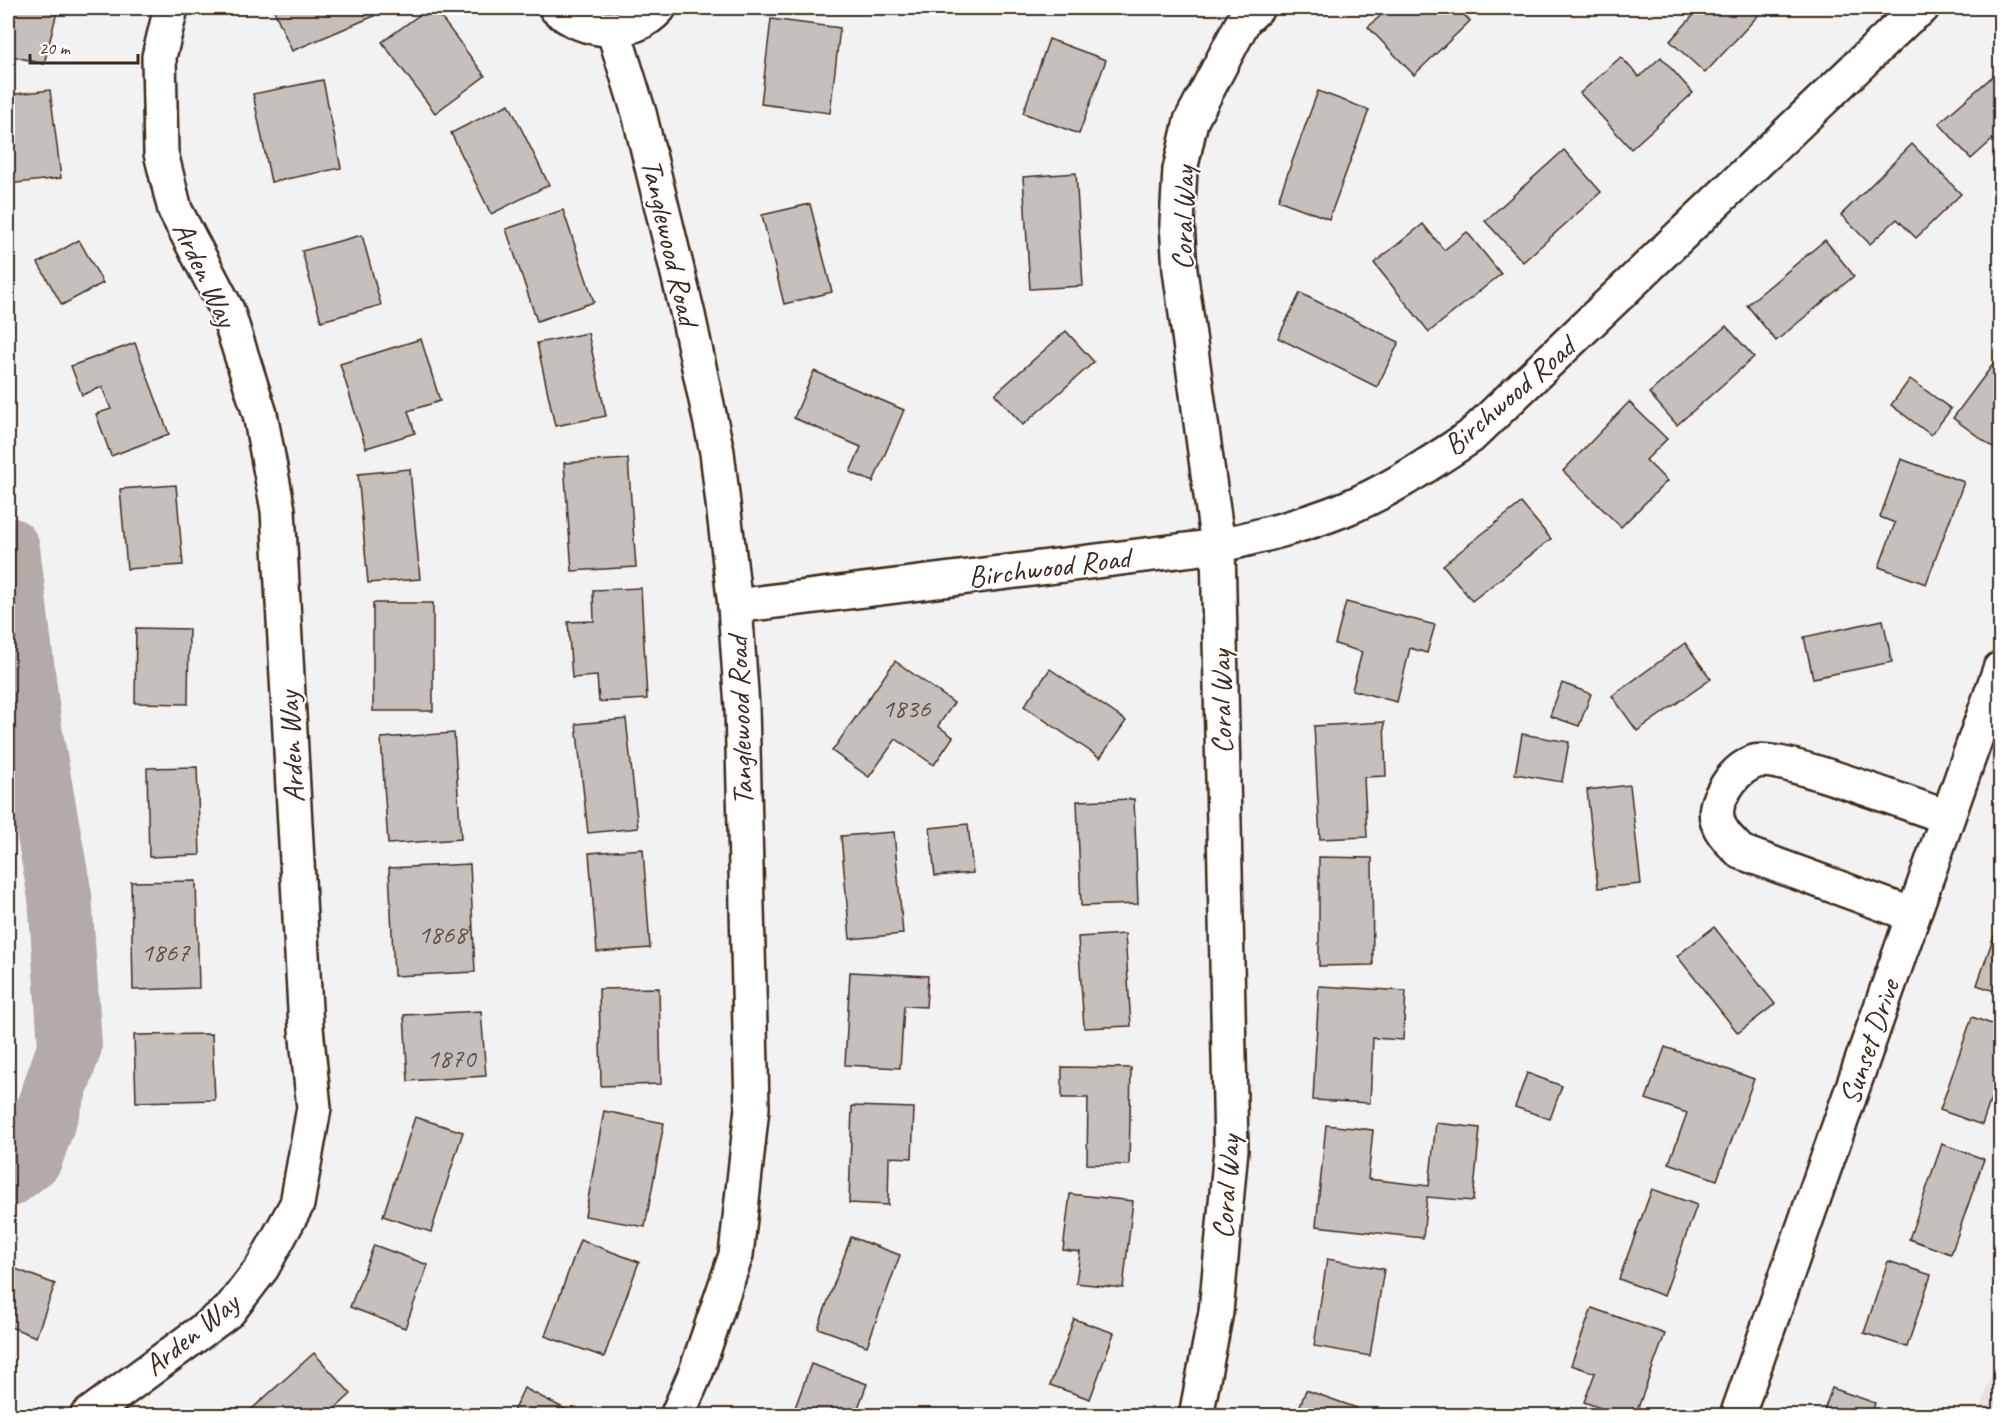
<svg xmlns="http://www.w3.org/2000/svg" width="2008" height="1423" font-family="Caveat,sans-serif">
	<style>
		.built { fill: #e6e3e2 }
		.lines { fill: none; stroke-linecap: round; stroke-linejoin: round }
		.river { stroke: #b2aba7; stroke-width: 64 }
		.building { fill: #c6c0bd; stroke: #3b2a1e; stroke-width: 1.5 }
		.minor-casing { stroke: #3b2a1e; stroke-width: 38 }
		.minor { stroke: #fff; stroke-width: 33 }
		.labels { text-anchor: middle; stroke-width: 4.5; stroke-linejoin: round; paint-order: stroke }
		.number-label { font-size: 27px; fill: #5e5046 }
		.street-label { font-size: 30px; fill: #3b2a1e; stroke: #fff }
	</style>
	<rect width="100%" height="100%" fill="#f3f2f2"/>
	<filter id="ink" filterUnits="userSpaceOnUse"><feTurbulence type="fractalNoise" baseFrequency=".0167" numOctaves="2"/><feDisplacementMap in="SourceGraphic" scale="12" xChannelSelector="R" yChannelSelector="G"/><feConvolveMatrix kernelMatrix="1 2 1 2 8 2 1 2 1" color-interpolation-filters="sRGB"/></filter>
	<g filter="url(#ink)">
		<path class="built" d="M2000,1351V1415H1978Z"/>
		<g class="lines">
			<path class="river" d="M8,549L30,729L60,896L70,1046L31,1157L8,1175"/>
		</g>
		<g class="building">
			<path d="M8,8H58L44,64L8,55Z"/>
			<path d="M273,8H370L374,16L292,51Z"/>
			<path d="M429,8H434L485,76L435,113L382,42Z"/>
			<path d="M1389,8H1457L1470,21L1414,75L1368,27Z"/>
			<path d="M1700,8H1765L1705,73L1670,41Z"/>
			<path d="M771,19L840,28L830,113L761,104Z"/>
			<path d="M1049,39L1106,60L1079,134L1023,113Z"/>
			<path d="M1621,57L1639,77L1661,57L1693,93L1631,149L1580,93Z"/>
			<path d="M2000,70V133L1971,159L1939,123Z"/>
			<path d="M323,80L341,168L271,182L253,94Z"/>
			<path d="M50,90L61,178L8,184V95Z"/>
			<path d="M1318,91L1369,110L1329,219L1278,200Z"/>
			<path d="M509,104L549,185L491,214L451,133Z"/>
			<path d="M1912,144L1961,194L1916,238L1897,219L1870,244L1841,215Z"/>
			<path d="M1564,150L1601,192L1523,262L1485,221Z"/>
			<path d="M1076,173L1083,286L1030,289L1023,177Z"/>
			<path d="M810,204L832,292L784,304L762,215Z"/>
			<path d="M563,210L594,302L537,321L506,229Z"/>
			<path d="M1423,224L1444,250L1467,232L1501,274L1429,332L1374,263Z"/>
			<path d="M362,235L381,305L321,321L302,251Z"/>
			<path d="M79,240L103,283L62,305L38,263Z"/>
			<path d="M1825,240L1854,276L1776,341L1747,305Z"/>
			<path d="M1300,293L1399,342L1377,387L1278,338Z"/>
			<path d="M1726,326L1754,357L1677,425L1649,393Z"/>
			<path d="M1066,331L1094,362L1023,425L995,394Z"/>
			<path d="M588,333L606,416L555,426L537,343Z"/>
			<path d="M421,339L440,401L408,411L415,433L366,448L340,364Z"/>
			<path d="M135,343L169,434L111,456L96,414L111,409L102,387L82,395L71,366Z"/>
			<path d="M2000,355V448L1998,451L1953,418Z"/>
			<path d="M814,371L904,410L873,482L850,472L861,447L794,418Z"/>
			<path d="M1910,379L1951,409L1931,435L1891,405Z"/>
			<path d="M1629,402L1667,439L1646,460L1667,481L1621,527L1563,471Z"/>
			<path d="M628,459L636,567L572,571L564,463Z"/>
			<path d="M1901,459L1964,482L1926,584L1879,567L1895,523L1880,517Z"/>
			<path d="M410,469L420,579L368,583L358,474Z"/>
			<path d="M176,485L183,565L127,569L120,489Z"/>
			<path d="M1521,503L1551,539L1472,601L1443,565Z"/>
			<path d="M641,588L647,699L599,702L597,676L572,678L568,622L594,621L593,590Z"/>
			<path d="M1346,602L1435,625L1427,653L1410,648L1397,702L1352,690L1362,652L1335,644Z"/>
			<rect x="373" y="603" width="60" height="108"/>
			<path d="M1883,620L1892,662L1813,678L1804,637Z"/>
			<path d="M136,628L189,629L188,704L135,703Z"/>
			<path d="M1685,643L1711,679L1637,731L1612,696Z"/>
			<path d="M895,661L954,703L938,726L953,737L934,765L896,739L869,777L832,751Z"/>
			<path d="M1050,669L1126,721L1100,758L1024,706Z"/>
			<path d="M1562,683L1591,694L1579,726L1550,716Z"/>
			<path d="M626,719L638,828L588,833L576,724Z"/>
			<path d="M1384,722L1386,776L1364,777L1367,837L1320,839L1314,726Z"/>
			<path d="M454,733L461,839L388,844L381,738Z"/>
			<path d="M1522,734L1569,742L1562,782L1515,774Z"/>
			<path d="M197,767L200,855L149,857L147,768Z"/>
			<path d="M1630,785L1641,884L1598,888L1587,790Z"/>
			<path d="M1134,799L1138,904L1081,906L1077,801Z"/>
			<path d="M968,824L973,873L935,876L930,828Z"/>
			<path d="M894,832L903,934L850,939L841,836Z"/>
			<path d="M643,849L650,948L597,952L589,853Z"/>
			<path d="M1319,857L1372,858L1373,965L1319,966Z"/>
			<path d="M470,864L475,972L394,976L389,868Z"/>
			<path d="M196,881L199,988L133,990L131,882Z"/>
			<path d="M2000,918V993L1977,985Z"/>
			<path d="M1714,927L1775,1004L1738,1033L1677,956Z"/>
			<path d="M1125,934L1131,1026L1084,1028L1078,937Z"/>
			<path d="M850,972L928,976L926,1007L904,1006L900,1068L845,1065Z"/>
			<path d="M1319,986L1406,991L1403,1040L1373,1038L1370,1103L1313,1100Z"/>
			<path d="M659,988L661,1084L601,1086L599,989Z"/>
			<path d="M481,1011L486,1076L408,1081L404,1015Z"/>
			<path d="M1972,1017L2000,1027V1072L1982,1125L1940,1110Z"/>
			<path d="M212,1034L215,1100L136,1102L134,1035Z"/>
			<path d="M1665,1047L1754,1079L1717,1180L1669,1163L1687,1113L1646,1099Z"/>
			<path d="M1062,1067L1131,1068L1129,1165L1087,1164L1088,1098H1062Z"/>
			<path d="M1527,1073L1562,1086L1550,1119L1515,1107Z"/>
			<path d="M852,1106L914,1108L912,1158L889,1157L888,1205L849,1203Z"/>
			<path d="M604,1111L664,1123L645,1227L585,1216Z"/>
			<path d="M415,1117L463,1132L431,1232L383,1216Z"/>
			<path d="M1436,1123L1480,1128L1473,1201L1427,1197L1423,1238L1316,1226L1326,1125L1373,1130L1368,1179L1429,1186Z"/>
			<path d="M1942,1144L1984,1159L1951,1254L1909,1239Z"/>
			<path d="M1652,1189L1697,1205L1664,1296L1619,1279Z"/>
			<path d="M1070,1194L1133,1201L1123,1288L1076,1283L1080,1252L1063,1250Z"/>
			<path d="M851,1237L900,1255L867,1346L818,1328Z"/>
			<path d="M580,1240L639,1262L604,1357L545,1336Z"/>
			<path d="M374,1245L428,1265L405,1328L350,1307Z"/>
			<path d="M1327,1259L1384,1269L1370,1356L1314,1346Z"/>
			<path d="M1888,1261L1931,1275L1907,1347L1864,1333Z"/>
			<path d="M8,1266L55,1284L36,1337L8,1326Z"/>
			<path d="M1592,1308L1665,1334L1635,1416H1622L1584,1402L1595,1373L1571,1365Z"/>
			<path d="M1074,1319L1114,1333L1090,1399L1050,1385Z"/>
			<path d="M314,1353L351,1394L327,1416H244Z"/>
			<path d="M811,1364L867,1384L855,1416H792Z"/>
			<path d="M524,1388L575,1414L574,1416H511Z"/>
			<path d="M1832,1388L1875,1403L1871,1416H1822Z"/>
			<path d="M1306,1390L1357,1408L1354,1416H1296Z"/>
		</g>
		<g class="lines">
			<defs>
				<g id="minor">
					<path d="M556,8C584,33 632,39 659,8"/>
					<path d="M613,29L639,113L688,315L717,452L735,606L742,707L752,1108L736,1255L696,1372L677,1416"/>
					<path d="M735,606L1218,546C1260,536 1302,526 1342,510C1388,492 1429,464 1470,437L1908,18L1922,8"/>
					<path d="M1913,915L1741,852C1725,837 1709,821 1720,798C1728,782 1737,769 1754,762C1777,753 1916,807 1947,817"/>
					<path d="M87,1416L229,1311L262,1268L297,1204L314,1108L306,1028L278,510L260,414L227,310L175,210L161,153L159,57L171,8"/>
					<path d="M1196,1416L1216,1312L1231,1149L1218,546L1180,270L1177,223L1180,170L1191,121L1244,20L1257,8"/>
					<path d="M1737,1416L2000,669"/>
				</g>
			</defs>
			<use href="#minor" class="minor-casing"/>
			<use href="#minor" class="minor"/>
		</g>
	</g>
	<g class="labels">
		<g class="number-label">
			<text x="906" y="717">1836</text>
			<text x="442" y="943">1868</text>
			<text x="165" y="961">1867</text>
			<text x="451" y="1067">1870</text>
		</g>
		<g class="street-label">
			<text transform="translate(1183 218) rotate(-89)" y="10">Coral Way</text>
			<text transform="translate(670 242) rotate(77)" y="10">Tanglewood Road</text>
			<text transform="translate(205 274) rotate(65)" y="10">Arden Way</text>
			<text transform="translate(1509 396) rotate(-41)" y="10">Birchwood Road</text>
			<text transform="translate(1049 567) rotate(-7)" y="10">Birchwood Road</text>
			<text transform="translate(1221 702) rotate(-91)" y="10">Coral Way</text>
			<text transform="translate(740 721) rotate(-92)" y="10">Tanglewood Road</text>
			<text transform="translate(291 747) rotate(-93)" y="10">Arden Way</text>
			<text transform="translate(1869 1042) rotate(-71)" y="10">Sunset Drive</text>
			<text transform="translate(1226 1187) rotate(-86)" y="10">Coral Way</text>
			<text transform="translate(191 1334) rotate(-39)" y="10">Arden Way</text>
		</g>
	</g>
	<rect width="2008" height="1423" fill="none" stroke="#fff" stroke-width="30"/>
	<rect x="15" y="15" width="1978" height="1393" fill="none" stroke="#3b2a1e" stroke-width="2" filter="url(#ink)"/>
	<path d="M30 54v9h108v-9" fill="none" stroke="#3b2a1e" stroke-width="3"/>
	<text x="39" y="54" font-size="18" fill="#3b2a1e" stroke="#ffffff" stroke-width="4.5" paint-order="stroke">20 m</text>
</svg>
